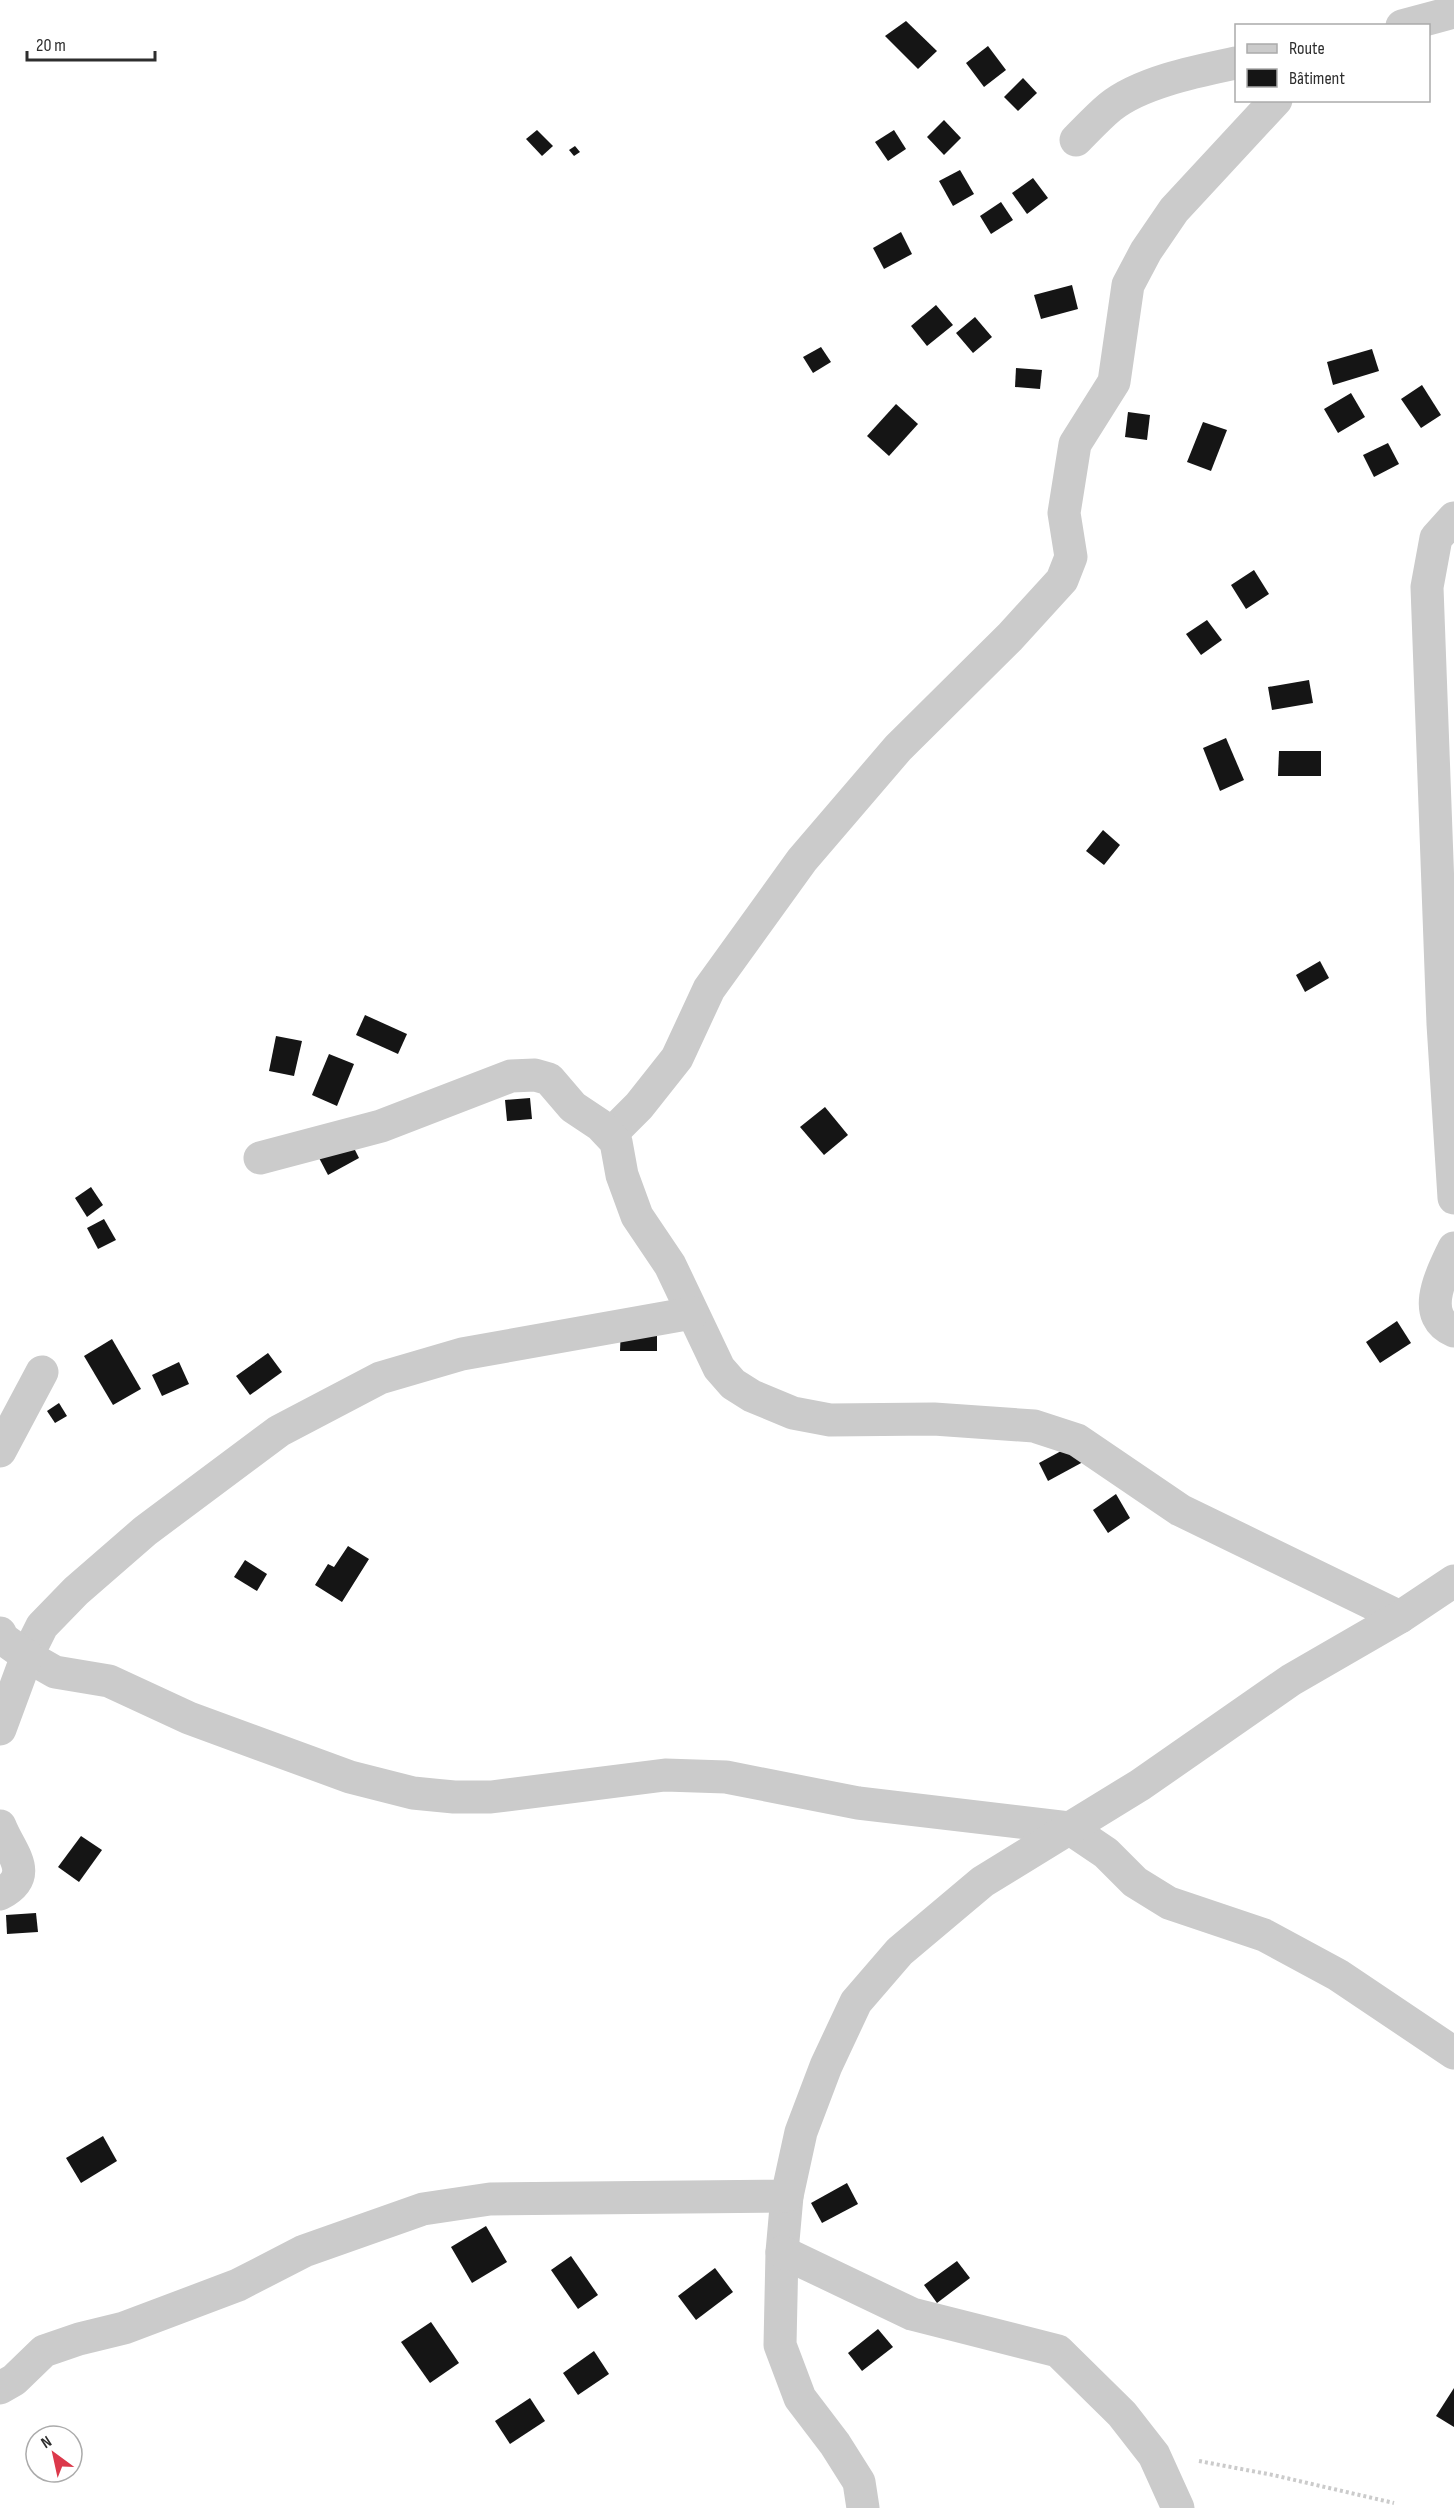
<svg xmlns="http://www.w3.org/2000/svg" width="1454" height="2508" font-family="'Sofia Sans Condensed',sans-serif">
	<style>
		.building { fill: #151515 }
		.lines { fill: none; stroke-linecap: round; stroke-linejoin: round }
		.path { stroke: #cbcbcb; stroke-width: 4; stroke-dasharray: 3 3; stroke-linecap: butt }
		.street { stroke: #cbcbcb; stroke-width: 33 }
	</style>
	<rect width="100%" height="100%" fill="#fff"/>
	<g class="building">
		<path d="M906,21L937,51L918,69L885,36Z"/>
		<path d="M988,46L1006,70L984,87L966,63Z"/>
		<path d="M1023,78L1037,93L1018,111L1004,97Z"/>
		<path d="M944,120L961,138L944,155L927,137Z"/>
		<path d="M537,130L553,146L542,156L526,139Z"/>
		<path d="M894,130L906,149L888,161L875,142Z"/>
		<path d="M575,146L580,152L574,156L569,150Z"/>
		<path d="M960,170L974,194L953,206L939,181Z"/>
		<path d="M1033,178L1048,198L1027,214L1012,193Z"/>
		<path d="M1001,202L1013,220L991,234L980,216Z"/>
		<path d="M901,232L912,254L884,269L873,248Z"/>
		<path d="M1072,285L1078,309L1041,319L1034,295Z"/>
		<path d="M936,305L953,325L927,346L911,326Z"/>
		<path d="M975,317L992,337L973,353L956,333Z"/>
		<path d="M821,347L831,362L813,373L803,357Z"/>
		<path d="M1372,349L1379,371L1333,385L1327,362Z"/>
		<path d="M1016,368L1042,370L1040,389L1015,387Z"/>
		<path d="M1422,385L1441,415L1421,428L1401,399Z"/>
		<path d="M1351,393L1365,417L1338,433L1324,409Z"/>
		<path d="M896,404L918,424L889,456L867,436Z"/>
		<path d="M1128,412L1150,415L1147,440L1125,437Z"/>
		<path d="M1203,422L1227,430L1211,471L1187,462Z"/>
		<path d="M1388,443L1399,464L1374,477L1363,455Z"/>
		<path d="M1254,570L1269,594L1246,609L1231,585Z"/>
		<path d="M1207,620L1222,640L1201,655L1186,634Z"/>
		<path d="M1309,680L1313,703L1272,710L1268,687Z"/>
		<path d="M1226,738L1244,780L1220,791L1203,748Z"/>
		<path d="M1279,751H1321V776H1278Z"/>
		<path d="M1103,830L1120,845L1104,865L1086,851Z"/>
		<path d="M1320,961L1329,978L1305,992L1296,975Z"/>
		<path d="M365,1015L407,1034L398,1054L356,1035Z"/>
		<path d="M276,1036L302,1041L294,1076L269,1071Z"/>
		<path d="M329,1054L354,1064L337,1106L312,1095Z"/>
		<path d="M530,1098L532,1119L507,1121L505,1100Z"/>
		<path d="M825,1107L848,1135L824,1155L800,1127Z"/>
		<path d="M350,1140L359,1158L328,1175L318,1156Z"/>
		<path d="M91,1187L103,1205L87,1217L75,1198Z"/>
		<path d="M104,1219L116,1240L98,1249L87,1228Z"/>
		<path d="M1397,1321L1411,1343L1380,1363L1366,1342Z"/>
		<path d="M621,1327H657V1351H620Z"/>
		<path d="M112,1339L141,1389L113,1405L84,1356Z"/>
		<path d="M268,1353L282,1372L250,1395L236,1376Z"/>
		<path d="M179,1362L189,1384L162,1396L152,1375Z"/>
		<path d="M59,1403L67,1416L55,1423L47,1411Z"/>
		<path d="M1074,1444L1083,1462L1048,1481L1039,1463Z"/>
		<path d="M1116,1494L1130,1518L1108,1533L1093,1510Z"/>
		<path d="M348,1546L369,1559L342,1602L315,1585L328,1564L334,1567Z"/>
		<path d="M245,1560L267,1574L257,1591L234,1577Z"/>
		<path d="M81,1836L102,1850L79,1882L58,1867Z"/>
		<path d="M36,1913L38,1932L7,1934L6,1915Z"/>
		<path d="M103,2136L117,2161L81,2183L66,2158Z"/>
		<path d="M847,2183L858,2204L822,2223L811,2203Z"/>
		<path d="M486,2226L507,2262L472,2283L451,2247Z"/>
		<path d="M571,2256L598,2295L578,2309L551,2270Z"/>
		<path d="M957,2261L970,2278L937,2303L924,2285Z"/>
		<path d="M715,2268L733,2292L696,2320L678,2296Z"/>
		<path d="M431,2322L459,2363L430,2383L401,2342Z"/>
		<path d="M878,2329L893,2347L862,2371L848,2353Z"/>
		<path d="M594,2351L609,2374L578,2395L563,2373Z"/>
		<path d="M1454,2388V2427L1436,2416Z"/>
		<path d="M530,2398L545,2421L510,2444L495,2421Z"/>
	</g>
	<g class="lines">
		<path class="path" d="M1199,2461L1273,2475L1394,2503"/>
		<g class="street">
			<path d="M1402,26L1454,12"/>
			<path d="M1076,140C1087,129 1098,117 1110,107C1141,82 1198,71 1236,63"/>
			<path d="M1454,518L1436,538L1427,587L1443,1024L1454,1198"/>
			<path d="M611,1134L639,1106L677,1058L709,989L802,860L898,748L1010,637L1062,580L1071,557L1064,513L1075,444L1114,382L1128,285L1146,251L1174,210L1276,100"/>
			<path d="M260,1158L381,1126L511,1076L535,1075L549,1079L573,1107L600,1125L616,1142L622,1175L637,1216L670,1265L719,1368L733,1384L752,1396L793,1413L830,1420L934,1419L1034,1426L1077,1440L1180,1510L1400,1617"/>
			<path d="M1454,1248C1443,1272 1418,1316 1454,1331"/>
			<path d="M692,1313L462,1354L380,1378L279,1431L145,1531L76,1591L42,1626L27,1656L55,1672L109,1681L189,1718L350,1777L413,1793L454,1797H491L665,1775L726,1777L858,1803L1069,1828L1106,1853L1135,1882L1169,1903L1264,1935L1338,1975L1454,2053"/>
			<path d="M0,1451L42,1372"/>
			<path d="M0,1633L3,1639L27,1656L0,1729"/>
			<path d="M0,1826C11,1854 36,1875 0,1894"/>
			<path d="M787,2196L782,2252L780,2345L800,2398L835,2444L859,2482L863,2508"/>
			<path d="M782,2252L912,2314L1058,2351L1122,2414L1154,2455L1178,2508"/>
			<path d="M0,2388L14,2380L44,2351L79,2339L124,2328L238,2285L304,2251L423,2209L490,2199L787,2196L801,2132L826,2066L856,2002L900,1951L982,1882L1140,1785L1291,1680L1400,1617L1454,1581"/>
		</g>
	</g>
	<rect x="1235" y="24" width="195" height="78" fill="#ffffff" stroke="#ababab" stroke-width="1.5"/>
	<rect x="1247" y="44" width="30" height="9" fill="#cbcbcb" stroke="#ababab" stroke-width="1.5"/>
	<text x="1289" y="54" font-size="18" fill="#2e2e2e">Route</text>
	<rect x="1247" y="69" width="30" height="18" fill="#151515" stroke="#ababab" stroke-width="1.5"/>
	<text x="1289" y="84" font-size="18" fill="#2e2e2e">Bâtiment</text>
	<g transform="translate(54 2454) rotate(327)"><circle r="28" fill="#ffffff" stroke="#ababab" stroke-width="1.5"/>
	<path d="M0-4.5L10 22L0 15L-10 22Z" fill="#dc394b"/>
	<text y="-9" font-size="16" font-weight="bold" text-anchor="middle" fill="#2e2e2e">N</text>
	</g>
	<path d="M27 51v9h128v-9" fill="none" stroke="#2e2e2e" stroke-width="3"/>
	<text x="36" y="51" font-size="18" fill="#2e2e2e" stroke="#ffffff" stroke-width="4.5" paint-order="stroke">20 m</text>
</svg>
